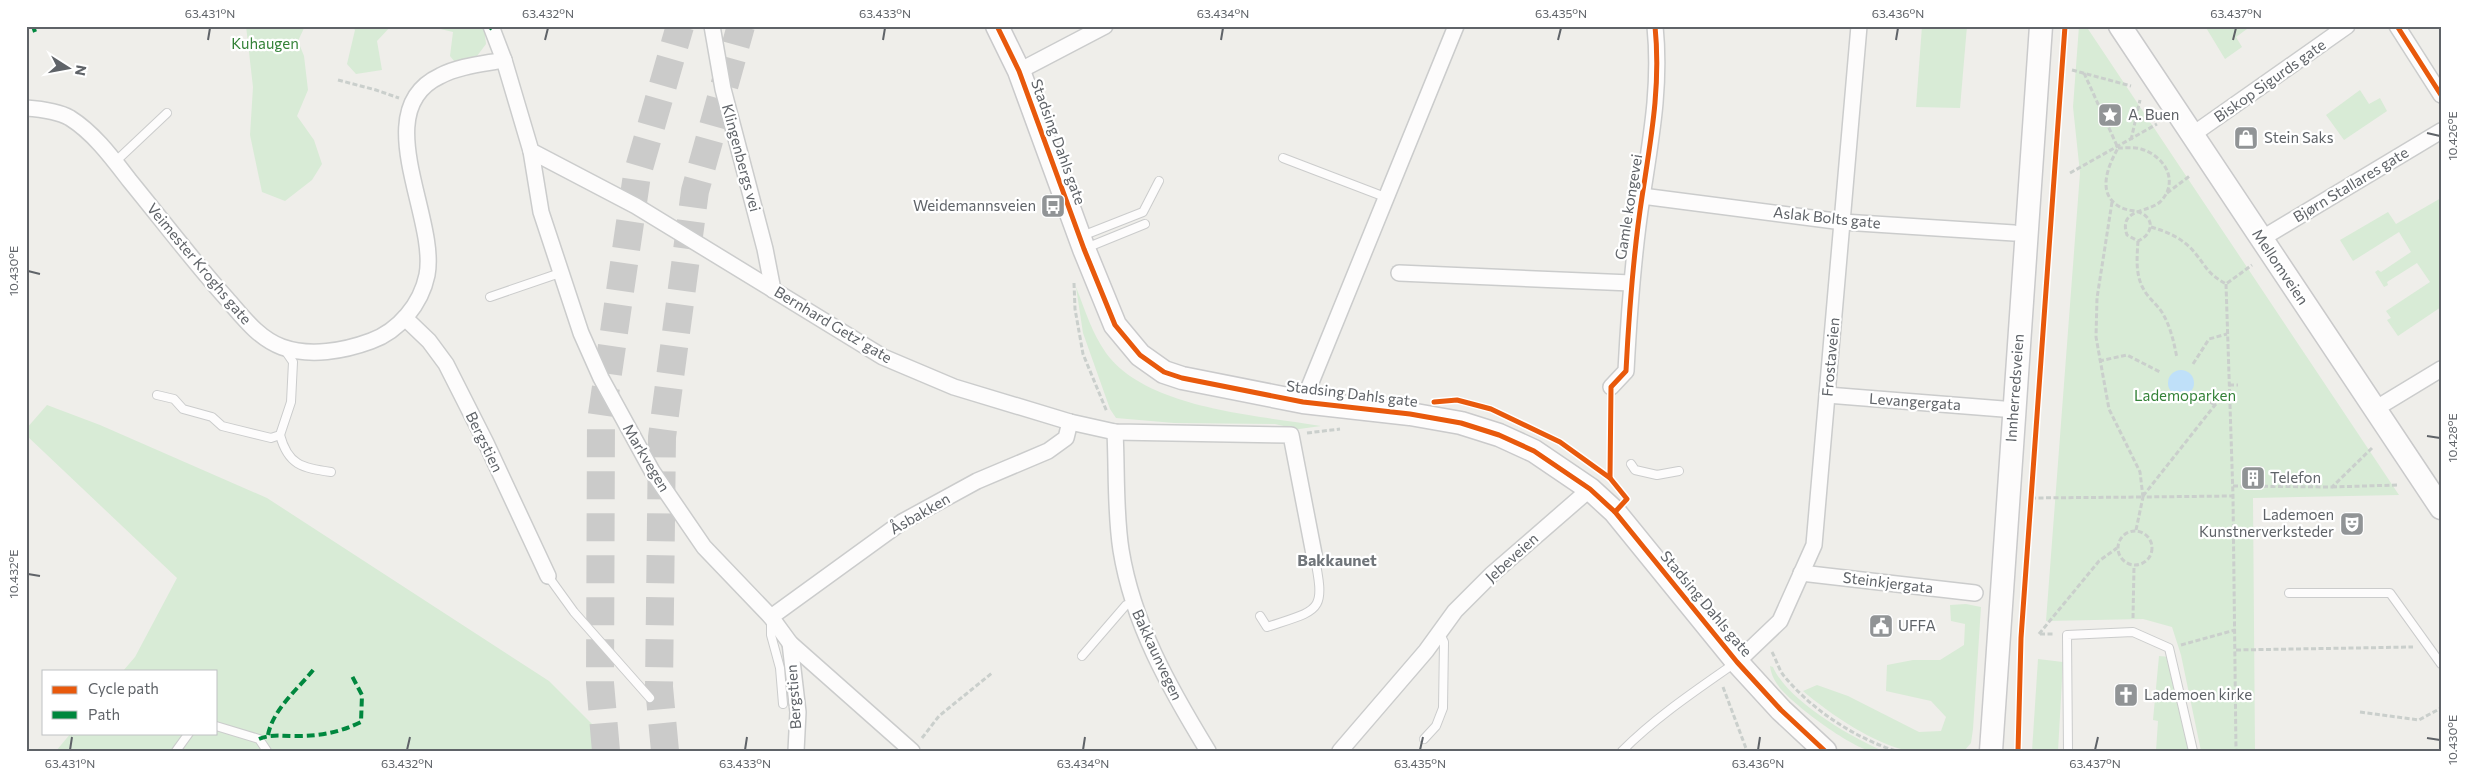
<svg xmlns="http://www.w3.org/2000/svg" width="2467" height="777" font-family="Commissioner,sans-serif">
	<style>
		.green { fill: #d8ebd6 }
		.water { fill: #bfe0f9 }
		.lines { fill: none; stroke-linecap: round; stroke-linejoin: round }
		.highway-tunnel { stroke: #cbcbca; stroke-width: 28; stroke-dasharray: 28 14; stroke-linecap: butt }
		.lane-casing { stroke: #cbcccc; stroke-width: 10 }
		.street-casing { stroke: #cbcccc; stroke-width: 18 }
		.secondary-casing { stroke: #cacacb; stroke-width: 25 }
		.path { stroke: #cacfcc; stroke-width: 3; stroke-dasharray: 5 2.5; stroke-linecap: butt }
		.lane { stroke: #fdfcfc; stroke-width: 8 }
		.street { stroke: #fdfcfc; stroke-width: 15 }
		.secondary { stroke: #fdfcfc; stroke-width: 22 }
		.quiet { stroke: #00873e; stroke-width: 4; stroke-dasharray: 8 4; stroke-linecap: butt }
		.cycleway-casing { stroke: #fff; stroke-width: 8 }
		.cycleway { stroke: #e8590c; stroke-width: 5 }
		.ticks { fill: none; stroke: #5f6368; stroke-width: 2 }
		.labels { text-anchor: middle; stroke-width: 4.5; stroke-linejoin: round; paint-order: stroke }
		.park-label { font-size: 15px; fill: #348238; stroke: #fff }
		.street-label { font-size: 15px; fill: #5f6368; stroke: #fff }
		.poi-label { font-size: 15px; fill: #5f6368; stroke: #fff; text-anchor: start }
		.neighbourhood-label { font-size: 16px; font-weight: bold; fill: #70757a; stroke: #fff }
		.neatline { fill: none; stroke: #5f6368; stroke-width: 2 }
		.ticks-label { font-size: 12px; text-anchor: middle; fill: #5f6368 }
	</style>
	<rect width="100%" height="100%" fill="#efeeea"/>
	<g class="green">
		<path d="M246,26H305L298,41L304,56L308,90L297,116L314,140L322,164L312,180L285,201L262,192L250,135L253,87Z"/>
		<path d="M352,26H391L377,41L382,70L356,74L347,64L355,30Z"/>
		<path d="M428,26H484L486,44L477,56L455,62L450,56L453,32Z"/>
		<path d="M1922,26H1967L1960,108L1916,107Z"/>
		<path d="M2079,26H2086L2399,495L2253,498L2255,751H2201L2181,655L2172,627L2143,619L2046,621L2080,173L2073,107Z"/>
		<path d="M2205,26H2251L2236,37L2242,47L2225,59Z"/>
		<path d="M2360,90L2369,104L2380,98L2387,111L2344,140L2326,115Z"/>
		<path d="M2441,198V307L2398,336L2387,320L2391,318L2386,311L2430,282L2417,263L2387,282L2388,285L2384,287L2375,272L2378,270L2381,272L2411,252L2399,232L2353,261L2340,240L2388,212L2396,224Z"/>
		<path d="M1076,287C1085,310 1092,333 1106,353C1147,409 1257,415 1321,426L1292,430L1288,427L1275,424L1174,423L1116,418L1110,409L1083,333Z"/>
		<path d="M47,405L100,425L267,498L549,681L619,751H56L71,733H216V671H123L135,657L177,578L26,435V429Z"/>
		<path d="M1966,604L1981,607L1973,729L1971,743L1964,751C1947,751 1927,753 1910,751C1875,745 1830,714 1803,691L1817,685L1848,696L1919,732L1941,731L1946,717L1931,701L1886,691L1887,665L1913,660H1940L1964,645L1965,624L1951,621L1950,605Z"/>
		<path d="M2159,656L2171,657L2193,751H2156L2158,721L2153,720Z"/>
		<path d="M2038,659L2063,662L2058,751H2032Z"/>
		<path d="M1770,666L1773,667C1787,700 1850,737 1883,751C1880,751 1875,752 1871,751C1849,746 1790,703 1777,684C1773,678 1771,673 1770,666Z"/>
	</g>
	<circle class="water" cx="2181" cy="383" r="13"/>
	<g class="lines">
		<g class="highway-tunnel">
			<path d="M606,751L600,683L601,421L637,175L680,26"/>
			<path d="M665,751L659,687L662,437L695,191L741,26"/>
		</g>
		<defs>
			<g id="lane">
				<path d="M1283,158L1385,197"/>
				<path d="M115,162L167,113"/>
				<path d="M1082,236L1143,212L1159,181"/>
				<path d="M1086,248L1145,224"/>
				<path d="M490,297L560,273"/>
				<path d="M157,395L174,399L183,409L212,417L222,426L271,438L280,435L291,402L293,362L284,349"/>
				<path d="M280,435C288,465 302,468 331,472"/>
				<path d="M1631,464L1635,470L1657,475L1679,471"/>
				<path d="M548,576L574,612L650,698"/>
				<path d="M2289,593H2390L2441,664"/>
				<path d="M1260,616L1267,627C1321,609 1326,613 1314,554"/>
				<path d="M771,619V635L780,668L783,704"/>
				<path d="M1082,656L1126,605L1133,603"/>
				<path d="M216,726L259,739L267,751"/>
				<path d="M1424,739L1436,726L1443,708L1444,642L1439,632"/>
				<path d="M176,751L189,733"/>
				<path d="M1622,751C1656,717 1695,691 1735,663"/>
				<path d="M2068,751L2067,635L2133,632L2169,648L2193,751"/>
			</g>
			<g id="street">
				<path d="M491,26L504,60L531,151L636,206L883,357L954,387L1070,422L1115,432L1291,435L1314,554"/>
				<path d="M712,26L723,89L765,249L773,290"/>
				<path d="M2397,26L2441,95"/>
				<path d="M1019,71L1105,26"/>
				<path d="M26,108C40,109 58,111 70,118C94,133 113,159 130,181C162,220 193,261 227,299C243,317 258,338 282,347C310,357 344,351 371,341C399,331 421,304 427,275C438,217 367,110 440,76C459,66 483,64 504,60"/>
				<path d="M2192,135L2347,26"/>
				<path d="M531,151L541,212L581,333L601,378L652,471L704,547L771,617L790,643L912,751"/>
				<path d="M1642,196L1843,222L2014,233"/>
				<path d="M2261,239L2441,131"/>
				<path d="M1399,273L1631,283"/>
				<path d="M405,318L429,341L446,364L486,443L548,576"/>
				<path d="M1611,387L1626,371C1629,313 1633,255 1642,197C1651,138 1661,86 1655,26"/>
				<path d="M1827,395L2003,409"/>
				<path d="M1303,402L1456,26"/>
				<path d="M2375,409L2441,369"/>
				<path d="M1115,432C1117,471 1115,512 1121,550C1133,624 1169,687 1208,751"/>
				<path d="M1801,573L1975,593"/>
				<path d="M771,617L902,522L977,481L1048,451L1066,438L1070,422"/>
				<path d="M790,643L798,712L796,751"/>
				<path d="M1737,662L1780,621L1814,545L1859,26"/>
				<path d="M1340,751L1426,651L1455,611L1491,575L1590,489"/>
			</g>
			<g id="secondary">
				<path d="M997,26L1019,71L1084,249L1115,325L1140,355L1164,372L1182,378L1303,402L1410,414L1461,423L1499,435L1534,451L1590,489L1615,512L1737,662L1781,710L1825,751"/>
				<path d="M2120,26L2441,508"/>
				<path d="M1991,751L2041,26"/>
			</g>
		</defs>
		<use href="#lane" class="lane-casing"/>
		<use href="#street" class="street-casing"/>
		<use href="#secondary" class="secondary-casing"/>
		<g class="path">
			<path d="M2072,70L2131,86"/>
			<path d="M2084,73L2118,148"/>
			<path d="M338,80L376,90L399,98"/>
			<path d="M2131,140L2140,100"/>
			<path d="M2118,148C2125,148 2134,147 2141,149C2165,156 2180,182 2160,202C2150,210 2135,210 2129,217C2124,222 2125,229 2127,235L2138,241C2150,236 2156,222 2143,214C2136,210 2127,211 2120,207C2096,194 2108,166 2118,148"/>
			<path d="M2070,173L2157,124"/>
			<path d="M2167,193L2191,175"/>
			<path d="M2112,202L2097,298L2096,337L2109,409L2140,472L2143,497"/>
			<path d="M2151,227C2168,232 2184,239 2195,253C2208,269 2207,273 2226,284L2252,265"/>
			<path d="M2138,241C2137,257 2135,275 2144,290C2149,299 2158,305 2163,314C2171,328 2174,343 2177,358"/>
			<path d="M1074,283L1075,309L1083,354L1107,412"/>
			<path d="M2226,284L2233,496L2236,751"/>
			<path d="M2099,361L2127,355L2160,372"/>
			<path d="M2193,364L2209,339L2227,334"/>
			<path d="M2229,385H2238"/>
			<path d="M2197,394L2215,405"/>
			<path d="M1307,433L1340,429"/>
			<path d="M2233,486L2332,487L2372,448"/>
			<path d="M2332,487L2397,485"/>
			<path d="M2143,496L2215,405L2229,395"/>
			<path d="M2031,498L2143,497"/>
			<path d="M2136,530L2143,497L2233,496"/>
			<circle cx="2135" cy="548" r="17"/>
			<path d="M2133,618L2134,567"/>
			<path d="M2039,634L2099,561L2117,548"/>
			<path d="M2040,634H2054"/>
			<path d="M2181,645L2235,630"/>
			<path d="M2236,650L2413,647"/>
			<path d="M1772,652C1776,659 1779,670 1784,676C1812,710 1855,738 1896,751"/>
			<path d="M1723,687L1747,751"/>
			<path d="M2360,712L2419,720L2441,708"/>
			<path d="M922,738L939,716L992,673"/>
		</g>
		<use href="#lane" class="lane"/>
		<use href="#street" class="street"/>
		<use href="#secondary" class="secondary"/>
		<g class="quiet">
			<path d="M33,26L35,32"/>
			<path d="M488,26L492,29"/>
			<path d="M268,735C273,709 298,689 314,669"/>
			<path d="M259,739C271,734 282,736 295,736C320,736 338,733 361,722L362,695L352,676"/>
		</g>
		<defs>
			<g id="cycleway">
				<path d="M997,26L1019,71L1084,249L1115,325L1140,355L1164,372L1182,378L1303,402L1410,414L1461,423L1499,435L1534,451L1590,489L1615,512L1737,662L1781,710L1825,751"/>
				<path d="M2397,26L2441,95"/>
				<path d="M1434,402L1457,400L1491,409L1560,442L1610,478L1627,499L1615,512"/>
				<path d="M1610,478L1611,387L1626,371C1629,313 1633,255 1642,197C1651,138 1661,86 1655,26"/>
				<path d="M2018,751L2021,638L2065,26"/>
			</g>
		</defs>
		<use href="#cycleway" class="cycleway-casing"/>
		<use href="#cycleway" class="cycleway"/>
	</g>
	<path class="ticks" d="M208,40L210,28M545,40L548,28M883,40L885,28M1221,40L1223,28M1558,40L1561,28M1896,40L1898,28M2233,40L2236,28M2427,133L2440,136M28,271L40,274M2427,436L2440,438M28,574L40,576M2427,738L2440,740M70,750L72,737M407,750L410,737M745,750L747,737M1083,750L1085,737M1420,750L1423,737M1758,750L1760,737M2095,750L2098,737"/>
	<defs>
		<symbol id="sight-square" viewBox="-11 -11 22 22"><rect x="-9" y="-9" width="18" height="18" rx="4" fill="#919496" stroke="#fff"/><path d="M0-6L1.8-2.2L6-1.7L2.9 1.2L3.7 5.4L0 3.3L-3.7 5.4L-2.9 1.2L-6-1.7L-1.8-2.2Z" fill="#fff"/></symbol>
		<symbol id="shop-square" viewBox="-11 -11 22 22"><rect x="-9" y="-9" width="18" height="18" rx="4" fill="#919496" stroke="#fff"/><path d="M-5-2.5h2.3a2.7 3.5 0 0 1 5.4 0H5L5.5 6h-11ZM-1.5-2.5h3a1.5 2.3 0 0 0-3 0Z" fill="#fff"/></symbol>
		<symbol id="bus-square" viewBox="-11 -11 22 22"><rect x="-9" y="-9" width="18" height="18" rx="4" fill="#919496" stroke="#fff"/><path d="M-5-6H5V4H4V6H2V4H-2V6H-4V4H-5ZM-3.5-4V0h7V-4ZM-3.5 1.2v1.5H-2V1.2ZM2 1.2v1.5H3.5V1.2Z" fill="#fff"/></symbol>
		<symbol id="building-square" viewBox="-11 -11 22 22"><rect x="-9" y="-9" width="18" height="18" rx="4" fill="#919496" stroke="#fff"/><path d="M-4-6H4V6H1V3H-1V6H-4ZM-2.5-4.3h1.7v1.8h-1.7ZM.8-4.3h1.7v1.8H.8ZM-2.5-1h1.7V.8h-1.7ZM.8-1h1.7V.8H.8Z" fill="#fff"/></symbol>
		<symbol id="theatre-square" viewBox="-11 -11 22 22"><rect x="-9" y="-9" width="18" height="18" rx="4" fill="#919496" stroke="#fff"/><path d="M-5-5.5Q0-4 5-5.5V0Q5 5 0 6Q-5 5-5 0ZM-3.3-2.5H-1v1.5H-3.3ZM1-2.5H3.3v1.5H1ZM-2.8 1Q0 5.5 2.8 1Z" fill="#fff"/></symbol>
		<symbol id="civic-square" viewBox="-11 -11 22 22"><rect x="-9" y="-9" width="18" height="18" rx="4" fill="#919496" stroke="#fff"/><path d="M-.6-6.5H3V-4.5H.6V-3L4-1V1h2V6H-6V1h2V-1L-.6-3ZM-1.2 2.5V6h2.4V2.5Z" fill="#fff"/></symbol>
		<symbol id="church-square" viewBox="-11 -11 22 22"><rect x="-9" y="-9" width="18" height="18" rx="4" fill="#919496" stroke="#fff"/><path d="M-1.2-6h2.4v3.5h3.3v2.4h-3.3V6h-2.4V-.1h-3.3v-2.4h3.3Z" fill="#fff"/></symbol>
	</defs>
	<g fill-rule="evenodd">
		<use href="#sight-square" x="2096" y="101" width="28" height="28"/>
		<use href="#shop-square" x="2232" y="124" width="28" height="28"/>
		<use href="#bus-square" x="1039" y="192" width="28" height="28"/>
		<use href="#building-square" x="2239" y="464" width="28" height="28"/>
		<use href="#theatre-square" x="2338" y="510" width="28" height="28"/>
		<use href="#civic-square" x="1867" y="612" width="28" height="28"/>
		<use href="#church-square" x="2112" y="681" width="28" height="28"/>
	</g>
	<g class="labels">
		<g class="park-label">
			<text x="265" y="49">Kuhaugen</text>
			<text x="2185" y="401">Lademoparken</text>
		</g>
		<g class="street-label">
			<text transform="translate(2270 81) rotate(-35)" y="5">Biskop Sigurds gate</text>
			<text transform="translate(1058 142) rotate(70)" y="5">Stadsing Dahls gate</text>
			<text transform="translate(741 158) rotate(75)" y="5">Klingenbergs vei</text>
			<text transform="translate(2351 185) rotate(-31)" y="5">Bjørn Stallares gate</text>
			<text transform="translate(1629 207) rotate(-81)" y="5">Gamle kongevei</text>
			<text transform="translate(1827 218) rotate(6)" y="5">Aslak Bolts gate</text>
			<text transform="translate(199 264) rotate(50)" y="5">Veimester Kroghs gate</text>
			<text transform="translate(2280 267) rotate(56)" y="5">Mellomveien</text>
			<text transform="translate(833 325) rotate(31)" y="5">Bernhard Getz' gate</text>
			<text transform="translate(1831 357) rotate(-85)" y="5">Frostaveien</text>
			<text transform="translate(2015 388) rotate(-86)" y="5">Innherredsveien</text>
			<text transform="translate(1352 394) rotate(7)" y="5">Stadsing Dahls gate</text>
			<text transform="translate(1915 402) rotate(4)" y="5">Levangergata</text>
			<text transform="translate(484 442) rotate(64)" y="5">Bergstien</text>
			<text transform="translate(646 458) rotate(59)" y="5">Markvegen</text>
			<text transform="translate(920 514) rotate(-30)" y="5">Åsbakken</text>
			<text transform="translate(1512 558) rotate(-42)" y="5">Jebeveien</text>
			<text transform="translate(1888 583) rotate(7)" y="5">Steinkjergata</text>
			<text transform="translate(1706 604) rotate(50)" y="5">Stadsing Dahls gate</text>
			<text transform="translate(1157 655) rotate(65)" y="5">Bakkaunvegen</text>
			<text transform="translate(794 697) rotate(-94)" y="5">Bergstien</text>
		</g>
		<g class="poi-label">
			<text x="2128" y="120">A. Buen</text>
			<text x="2264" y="143">Stein Saks</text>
			<text x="1036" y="211" text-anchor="end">Weidemannsveien</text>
			<text x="2270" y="483">Telefon</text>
			<text x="2334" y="520" text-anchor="end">Lademoen<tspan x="2334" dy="17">Kunstnerverksteder</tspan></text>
			<text x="1898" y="631">UFFA</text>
			<text x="2144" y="700">Lademoen kirke</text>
		</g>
		<g class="neighbourhood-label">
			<text x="1337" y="566">Bakkaunet</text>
		</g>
	</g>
	<rect width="2467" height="777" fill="none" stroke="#ffffff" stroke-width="55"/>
	<rect x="42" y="670" width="175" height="65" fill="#ffffff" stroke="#bfc1c3"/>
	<rect x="52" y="686" width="25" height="8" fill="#e8590c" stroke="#bfc1c3"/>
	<text x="88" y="694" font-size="15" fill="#5f6368">Cycle path</text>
	<rect x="52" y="711" width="25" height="8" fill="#00873e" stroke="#bfc1c3"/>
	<text x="88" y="720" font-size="15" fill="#5f6368">Path</text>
	<g transform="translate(68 68) rotate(101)" stroke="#ffffff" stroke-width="4" paint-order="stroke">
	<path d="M0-4L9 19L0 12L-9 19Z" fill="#5f6368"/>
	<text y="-8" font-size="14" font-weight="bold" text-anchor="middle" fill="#5f6368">N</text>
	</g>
	<rect x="28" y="28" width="2412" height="722" class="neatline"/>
	<g class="ticks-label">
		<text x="210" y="18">63.431°N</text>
		<text x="548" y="18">63.432°N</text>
		<text x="885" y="18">63.433°N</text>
		<text x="1223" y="18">63.434°N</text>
		<text x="1561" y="18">63.435°N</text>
		<text x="1898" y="18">63.436°N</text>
		<text x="2236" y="18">63.437°N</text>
		<text transform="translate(2453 136) rotate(-90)" y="4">10.426°E</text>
		<text transform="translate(14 271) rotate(-90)" y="4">10.430°E</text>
		<text transform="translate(2453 438) rotate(-90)" y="4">10.428°E</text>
		<text transform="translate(14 574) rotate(-90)" y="4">10.432°E</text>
		<text transform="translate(2453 740) rotate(-90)" y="4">10.430°E</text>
		<text x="70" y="768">63.431°N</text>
		<text x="407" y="768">63.432°N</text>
		<text x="745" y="768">63.433°N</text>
		<text x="1083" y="768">63.434°N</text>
		<text x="1420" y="768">63.435°N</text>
		<text x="1758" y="768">63.436°N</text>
		<text x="2095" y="768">63.437°N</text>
	</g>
</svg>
